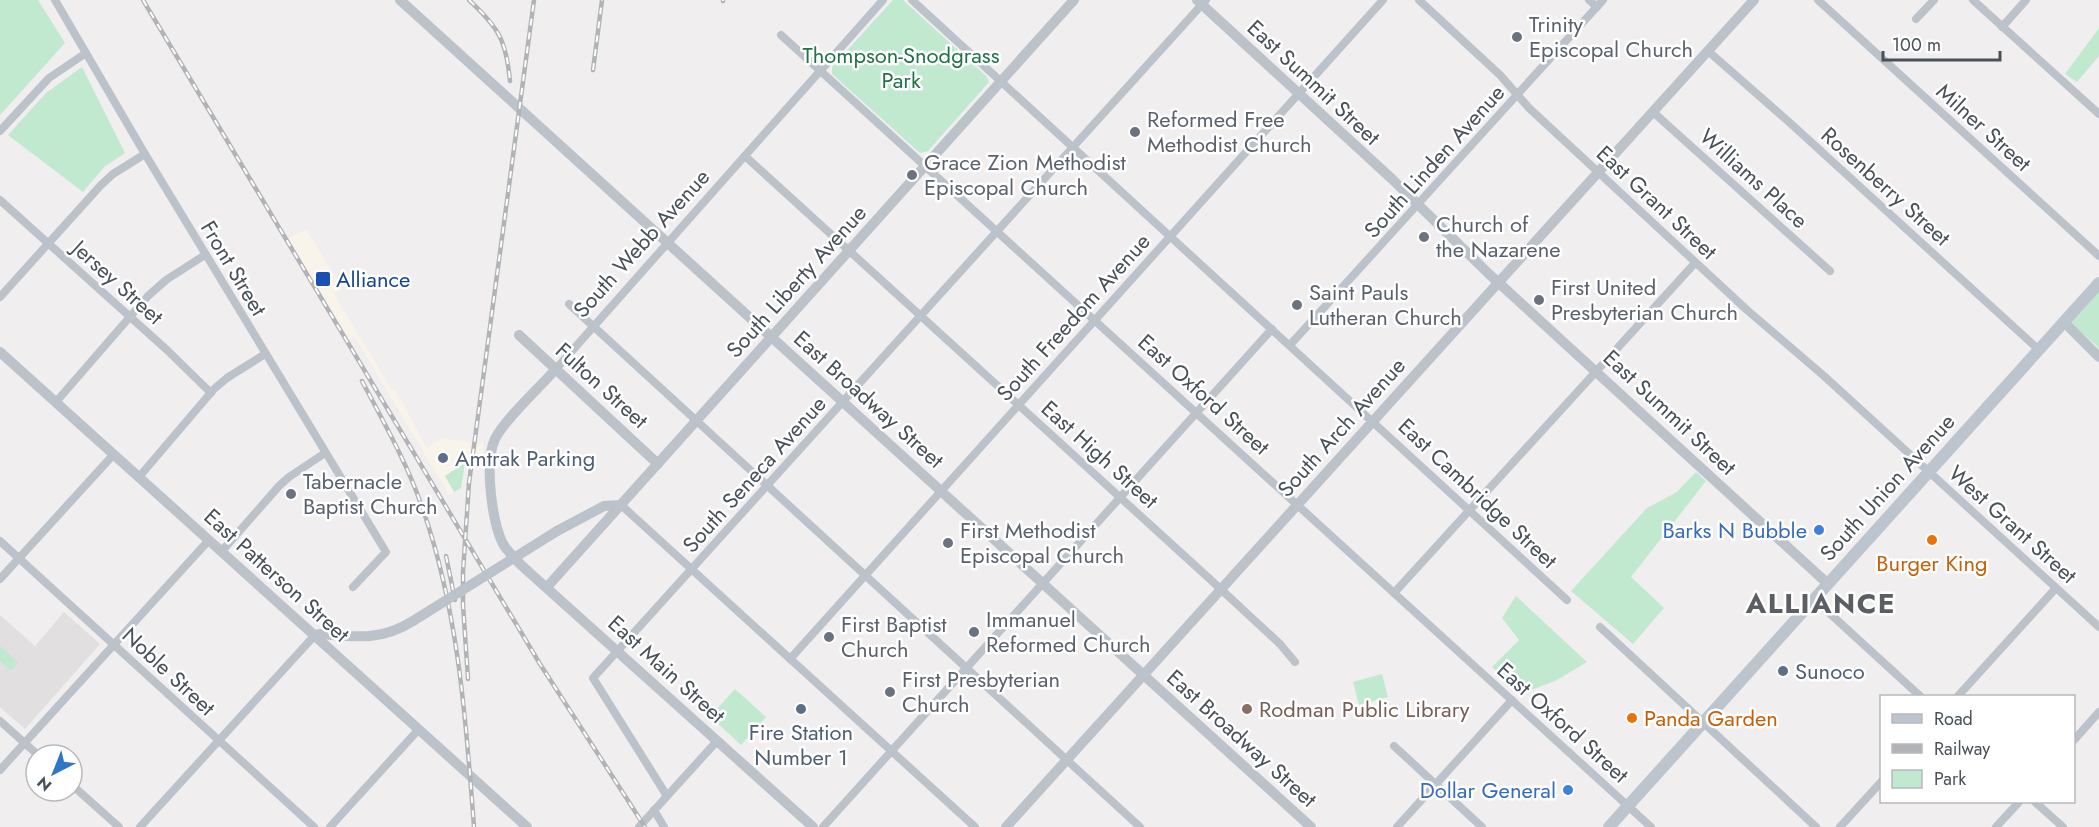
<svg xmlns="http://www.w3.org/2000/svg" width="2099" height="827" font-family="Jost,sans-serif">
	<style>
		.commercial { fill: #f9f4e9 }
		.education { fill: #e1dfdf }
		.green { fill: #c1e9d0 }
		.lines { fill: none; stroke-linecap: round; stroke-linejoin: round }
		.minor { stroke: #bbc2c9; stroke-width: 8 }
		.tertiary { stroke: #bbc2c9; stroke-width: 10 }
		.secondary { stroke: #bcc5cd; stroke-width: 12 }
		.rail-casing { stroke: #b1b3b7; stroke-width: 4.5 }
		.rail { stroke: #fff; stroke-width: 2; stroke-dasharray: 7; stroke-linecap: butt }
		.tertiary-bridge { stroke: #bbc2c9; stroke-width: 10 }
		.worship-dot { fill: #6b7280; stroke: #fff; stroke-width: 2 }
		.transit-dot { fill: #1a4fb4; stroke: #fff; stroke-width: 2 }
		.service-dot { fill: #5c6f8a; stroke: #fff; stroke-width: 2 }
		.shop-dot { fill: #3f7fe0; stroke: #fff; stroke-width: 2 }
		.food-dot { fill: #e8710a; stroke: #fff; stroke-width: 2 }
		.education-dot { fill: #8d6e63; stroke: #fff; stroke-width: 2 }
		.labels { text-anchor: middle; stroke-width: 5; stroke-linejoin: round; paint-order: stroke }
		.worship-label { font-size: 22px; fill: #5b616d; stroke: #fff; text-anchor: start }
		.park-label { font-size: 22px; fill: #227148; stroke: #fff }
		.street-label { font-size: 22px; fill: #485159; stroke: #fff }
		.transit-label { font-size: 22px; fill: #164399; stroke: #fff; text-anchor: start }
		.service-label { font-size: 22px; fill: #4e5e75; stroke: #fff; text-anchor: start }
		.shop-label { font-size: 22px; fill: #366cbe; stroke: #fff; text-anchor: end }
		.food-label { font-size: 22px; fill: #c56008; stroke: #fff }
		.education-label { font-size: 22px; fill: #785e54; stroke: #fff; text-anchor: start }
		.district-label { font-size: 28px; font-weight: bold; letter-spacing: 1.5px; fill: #5b5e62; stroke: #fff }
	</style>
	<rect width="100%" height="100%" fill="#f0eeee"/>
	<path class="commercial" d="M306,229L342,288L334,294L392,390L395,389L427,448L442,439L483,444V458L465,456V463L445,476L454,492L449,495L355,337L348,340L288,239Z"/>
	<path class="education" d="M64,612L100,644L25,729L0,707V615L35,646Z"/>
	<g class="green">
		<path d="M0,0H38L65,43L0,115Z"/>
		<path d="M893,0H903L987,77L989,82L928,151L920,153L832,74V67Z"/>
		<path d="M2099,28V56L2077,82L2065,74Z"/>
		<path d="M82,67L125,153L104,167L83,192L8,135L46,93Z"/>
		<path d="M2099,292V348L2071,323Z"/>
		<path d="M465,463L461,488L454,492L445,476Z"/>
		<path d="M1696,472L1706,481L1631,577L1664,608L1633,644L1571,591L1647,508L1677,492Z"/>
		<path d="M1516,596L1587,662L1557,680L1521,694L1492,667L1519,640L1502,618Z"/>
		<path d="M0,646L18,662L11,671L0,661Z"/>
		<path d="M1382,674L1388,697L1359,705L1353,682Z"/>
		<path d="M735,689L766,717L741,745L715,721L717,709Z"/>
	</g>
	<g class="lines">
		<g class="minor">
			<path d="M55,0L145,154L386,552L353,587"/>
			<path d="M912,0L1567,600"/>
			<path d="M1419,0L1500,75L1529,108L1747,310L1824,376L2099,627"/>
			<path d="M1589,0L1597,7"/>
			<path d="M1818,0L2099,256"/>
			<path d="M1973,0L2099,114"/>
			<path d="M1916,19L1934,0"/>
			<path d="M2002,27L2026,0"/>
			<path d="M781,35L1651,827"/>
			<path d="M1708,51L1789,122L2039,350"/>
			<path d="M1653,112L1830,271"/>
			<path d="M0,131L49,78L86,53"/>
			<path d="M745,156L1212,581L1280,644L1295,662"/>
			<path d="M0,200L167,350L211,393"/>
			<path d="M0,297L101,185L113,174L145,154"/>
			<path d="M569,304L1140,827"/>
			<path d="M1290,345L1603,0"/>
			<path d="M555,370L883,0"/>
			<path d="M56,402L148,296L166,280L205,255"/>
			<path d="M139,477L214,389L227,378L265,354"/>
			<path d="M621,505L975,827"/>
			<path d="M0,541L314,827"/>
			<path d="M222,551L279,486L289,477L325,453"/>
			<path d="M0,579L114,454"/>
			<path d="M1394,593L1695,263"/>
			<path d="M1814,599L1920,696"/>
			<path d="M1600,627L1816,827"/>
			<path d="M790,659L1383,0"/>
			<path d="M1958,696L2056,588"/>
			<path d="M0,721L38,755"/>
			<path d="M2074,740L2099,712"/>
			<path d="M1394,746L1482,827"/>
			<path d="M0,770L209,540"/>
			<path d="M72,785L119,827"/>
			<path d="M667,796L593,678L1206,0"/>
			<path d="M2035,802L2063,827"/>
			<path d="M654,810L664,827"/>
			<path d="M140,827L315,635"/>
			<path d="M330,827L419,729"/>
			<path d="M639,827L717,741"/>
			<path d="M823,827L1272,329"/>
			<path d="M1397,827L1512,700"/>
			<path d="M1840,827L1882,781"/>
			<path d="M1996,827L2019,802"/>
		</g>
		<g class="tertiary">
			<path d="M400,0L1311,827"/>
			<path d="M1197,0L1392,179L1489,274L1828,584"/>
			<path d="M2064,322L2099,357"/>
			<path d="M519,335L658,464"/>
			<path d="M0,352L527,827"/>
			<path d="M555,370C540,387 504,420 495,439C484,462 492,522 503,544C508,552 515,558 521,565L813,827"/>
			<path d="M557,531L604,506L621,505"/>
			<path d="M547,587L1074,0"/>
			<path d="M315,635L321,634C357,637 381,641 413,621"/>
			<path d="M1006,827L1754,0"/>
		</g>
		<path class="secondary" d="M1609,827L2099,283"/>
		<defs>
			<g id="rail">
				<path d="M143,0L540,664L645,827"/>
				<path d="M469,0C499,28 506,40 510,81"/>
				<path d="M723,1V0"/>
				<path d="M593,70L602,0"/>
				<path d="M362,381C383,421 406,461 421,504C458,607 466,719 474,827"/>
				<path d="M446,556L455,600"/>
				<path d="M468,679L463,605V572L469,483L534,0"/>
			</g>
		</defs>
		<use href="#rail" class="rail-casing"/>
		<use href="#rail" class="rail"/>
		<path class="tertiary-bridge" d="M413,621L557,531"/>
	</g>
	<g class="worship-dot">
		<circle cx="1517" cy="37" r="6"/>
		<circle cx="1135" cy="132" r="6"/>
		<circle cx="912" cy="175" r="6"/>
		<circle cx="1424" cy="237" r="6"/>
		<circle cx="1539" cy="300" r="6"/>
		<circle cx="1297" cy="305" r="6"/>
		<circle cx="291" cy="494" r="6"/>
		<circle cx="948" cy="543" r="6"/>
		<circle cx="974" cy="632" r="6"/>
		<circle cx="829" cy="637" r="6"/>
		<circle cx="890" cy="692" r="6"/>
	</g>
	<rect class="transit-dot" x="315" y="271" width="16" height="16" rx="3"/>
	<g class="service-dot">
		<circle cx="443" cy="458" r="6"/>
		<circle cx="1783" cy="671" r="6"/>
		<circle cx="801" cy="709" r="6"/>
	</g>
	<g class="shop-dot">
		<circle cx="1819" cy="530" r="6"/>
		<circle cx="1568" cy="790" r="6"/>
	</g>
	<g class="food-dot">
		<circle cx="1932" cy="540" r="6"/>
		<circle cx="1632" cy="718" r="6"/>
	</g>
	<circle class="education-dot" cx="1247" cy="709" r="6"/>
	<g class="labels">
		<g class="worship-label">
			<text x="1529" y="32">Trinity<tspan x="1529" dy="25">Episcopal Church</tspan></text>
			<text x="1147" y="127">Reformed Free<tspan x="1147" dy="25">Methodist Church</tspan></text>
			<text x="924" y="170">Grace Zion Methodist<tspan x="924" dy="25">Episcopal Church</tspan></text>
			<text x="1436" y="232">Church of<tspan x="1436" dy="25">the Nazarene</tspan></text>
			<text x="1551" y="295">First United<tspan x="1551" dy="25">Presbyterian Church</tspan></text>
			<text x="1309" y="300">Saint Pauls<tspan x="1309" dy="25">Lutheran Church</tspan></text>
			<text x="303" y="489">Tabernacle<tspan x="303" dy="25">Baptist Church</tspan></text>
			<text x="960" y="538">First Methodist<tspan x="960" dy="25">Episcopal Church</tspan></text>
			<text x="986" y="627">Immanuel<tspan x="986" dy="25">Reformed Church</tspan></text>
			<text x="841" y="632">First Baptist<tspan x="841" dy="25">Church</tspan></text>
			<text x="902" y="687">First Presbyterian<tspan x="902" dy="25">Church</tspan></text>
		</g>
		<g class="park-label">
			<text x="901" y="63">Thompson-Snodgrass<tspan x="901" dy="25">Park</tspan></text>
		</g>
		<g class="street-label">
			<text transform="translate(1314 82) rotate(43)" y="8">East Summit Street</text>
			<text transform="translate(1984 127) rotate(42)" y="8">Milner Street</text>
			<text transform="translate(1434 161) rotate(-48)" y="8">South Linden Avenue</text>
			<text transform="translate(1754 178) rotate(42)" y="8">Williams Place</text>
			<text transform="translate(1886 186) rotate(42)" y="8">Rosenberry Street</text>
			<text transform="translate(1657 202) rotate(43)" y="8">East Grant Street</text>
			<text transform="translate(641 243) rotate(-48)" y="8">South Webb Avenue</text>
			<text transform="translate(234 268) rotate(59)" y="8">Front Street</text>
			<text transform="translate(796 281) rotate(-48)" y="8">South Liberty Avenue</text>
			<text transform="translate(118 282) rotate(42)" y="8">Jersey Street</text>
			<text transform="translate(1073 317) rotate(-48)" y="8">South Freedom Avenue</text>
			<text transform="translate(602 385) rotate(42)" y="8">Fulton Street</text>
			<text transform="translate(1204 394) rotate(42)" y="8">East Oxford Street</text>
			<text transform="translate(869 399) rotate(42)" y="8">East Broadway Street</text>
			<text transform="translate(1670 412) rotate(43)" y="8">East Summit Street</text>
			<text transform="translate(1341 427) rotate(-48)" y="8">South Arch Avenue</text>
			<text transform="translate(1100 454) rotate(42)" y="8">East High Street</text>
			<text transform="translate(754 474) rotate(-48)" y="8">South Seneca Avenue</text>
			<text transform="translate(1887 487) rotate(-48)" y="8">South Union Avenue</text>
			<text transform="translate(1478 493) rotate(43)" y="8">East Cambridge Street</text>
			<text transform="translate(2013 524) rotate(42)" y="8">West Grant Street</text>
			<text transform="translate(277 575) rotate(42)" y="8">East Patterson Street</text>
			<text transform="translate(667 669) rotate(42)" y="8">East Main Street</text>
			<text transform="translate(169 671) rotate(43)" y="8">Noble Street</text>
			<text transform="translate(1563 722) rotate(42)" y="8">East Oxford Street</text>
			<text transform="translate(1242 738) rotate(42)" y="8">East Broadway Street</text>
		</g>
		<g class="transit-label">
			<text x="336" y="287">Alliance</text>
		</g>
		<g class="service-label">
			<text x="455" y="466">Amtrak Parking</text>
			<text x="1795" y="679">Sunoco</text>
			<text x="801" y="740" text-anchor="middle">Fire Station<tspan x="801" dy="25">Number 1</tspan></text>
		</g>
		<g class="shop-label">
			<text x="1807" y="538">Barks N Bubble</text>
			<text x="1556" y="798">Dollar General</text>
		</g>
		<g class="food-label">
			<text x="1932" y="571">Burger King</text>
			<text x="1644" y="726" text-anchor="start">Panda Garden</text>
		</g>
		<g class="education-label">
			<text x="1259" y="717">Rodman Public Library</text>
		</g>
		<g class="district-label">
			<text x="1821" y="613">ALLIANCE</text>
		</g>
	</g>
	<rect x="1880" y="695" width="195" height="108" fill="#ffffff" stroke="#b6b9bd" stroke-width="1.5"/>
	<rect x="1892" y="714" width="30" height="9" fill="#bcc5cd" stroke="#b6b9bd" stroke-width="1.5"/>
	<text x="1934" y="725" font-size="18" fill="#485159">Road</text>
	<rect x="1892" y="744" width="30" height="9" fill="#b1b3b7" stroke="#b6b9bd" stroke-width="1.5"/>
	<text x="1934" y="755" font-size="18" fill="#485159">Railway</text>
	<rect x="1892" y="770" width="30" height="18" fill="#c1e9d0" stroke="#b6b9bd" stroke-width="1.5"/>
	<text x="1934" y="785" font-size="18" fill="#485159">Park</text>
	<g transform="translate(54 773) rotate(222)"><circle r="28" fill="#ffffff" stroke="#b6b9bd" stroke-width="1.5"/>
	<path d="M0-4.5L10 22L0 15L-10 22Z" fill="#2f76c9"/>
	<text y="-9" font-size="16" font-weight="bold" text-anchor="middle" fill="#485159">N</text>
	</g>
	<path d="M1883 51v9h117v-9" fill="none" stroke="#485159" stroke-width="3"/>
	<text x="1892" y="51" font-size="18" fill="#485159" stroke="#ffffff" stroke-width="4.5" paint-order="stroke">100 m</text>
</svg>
